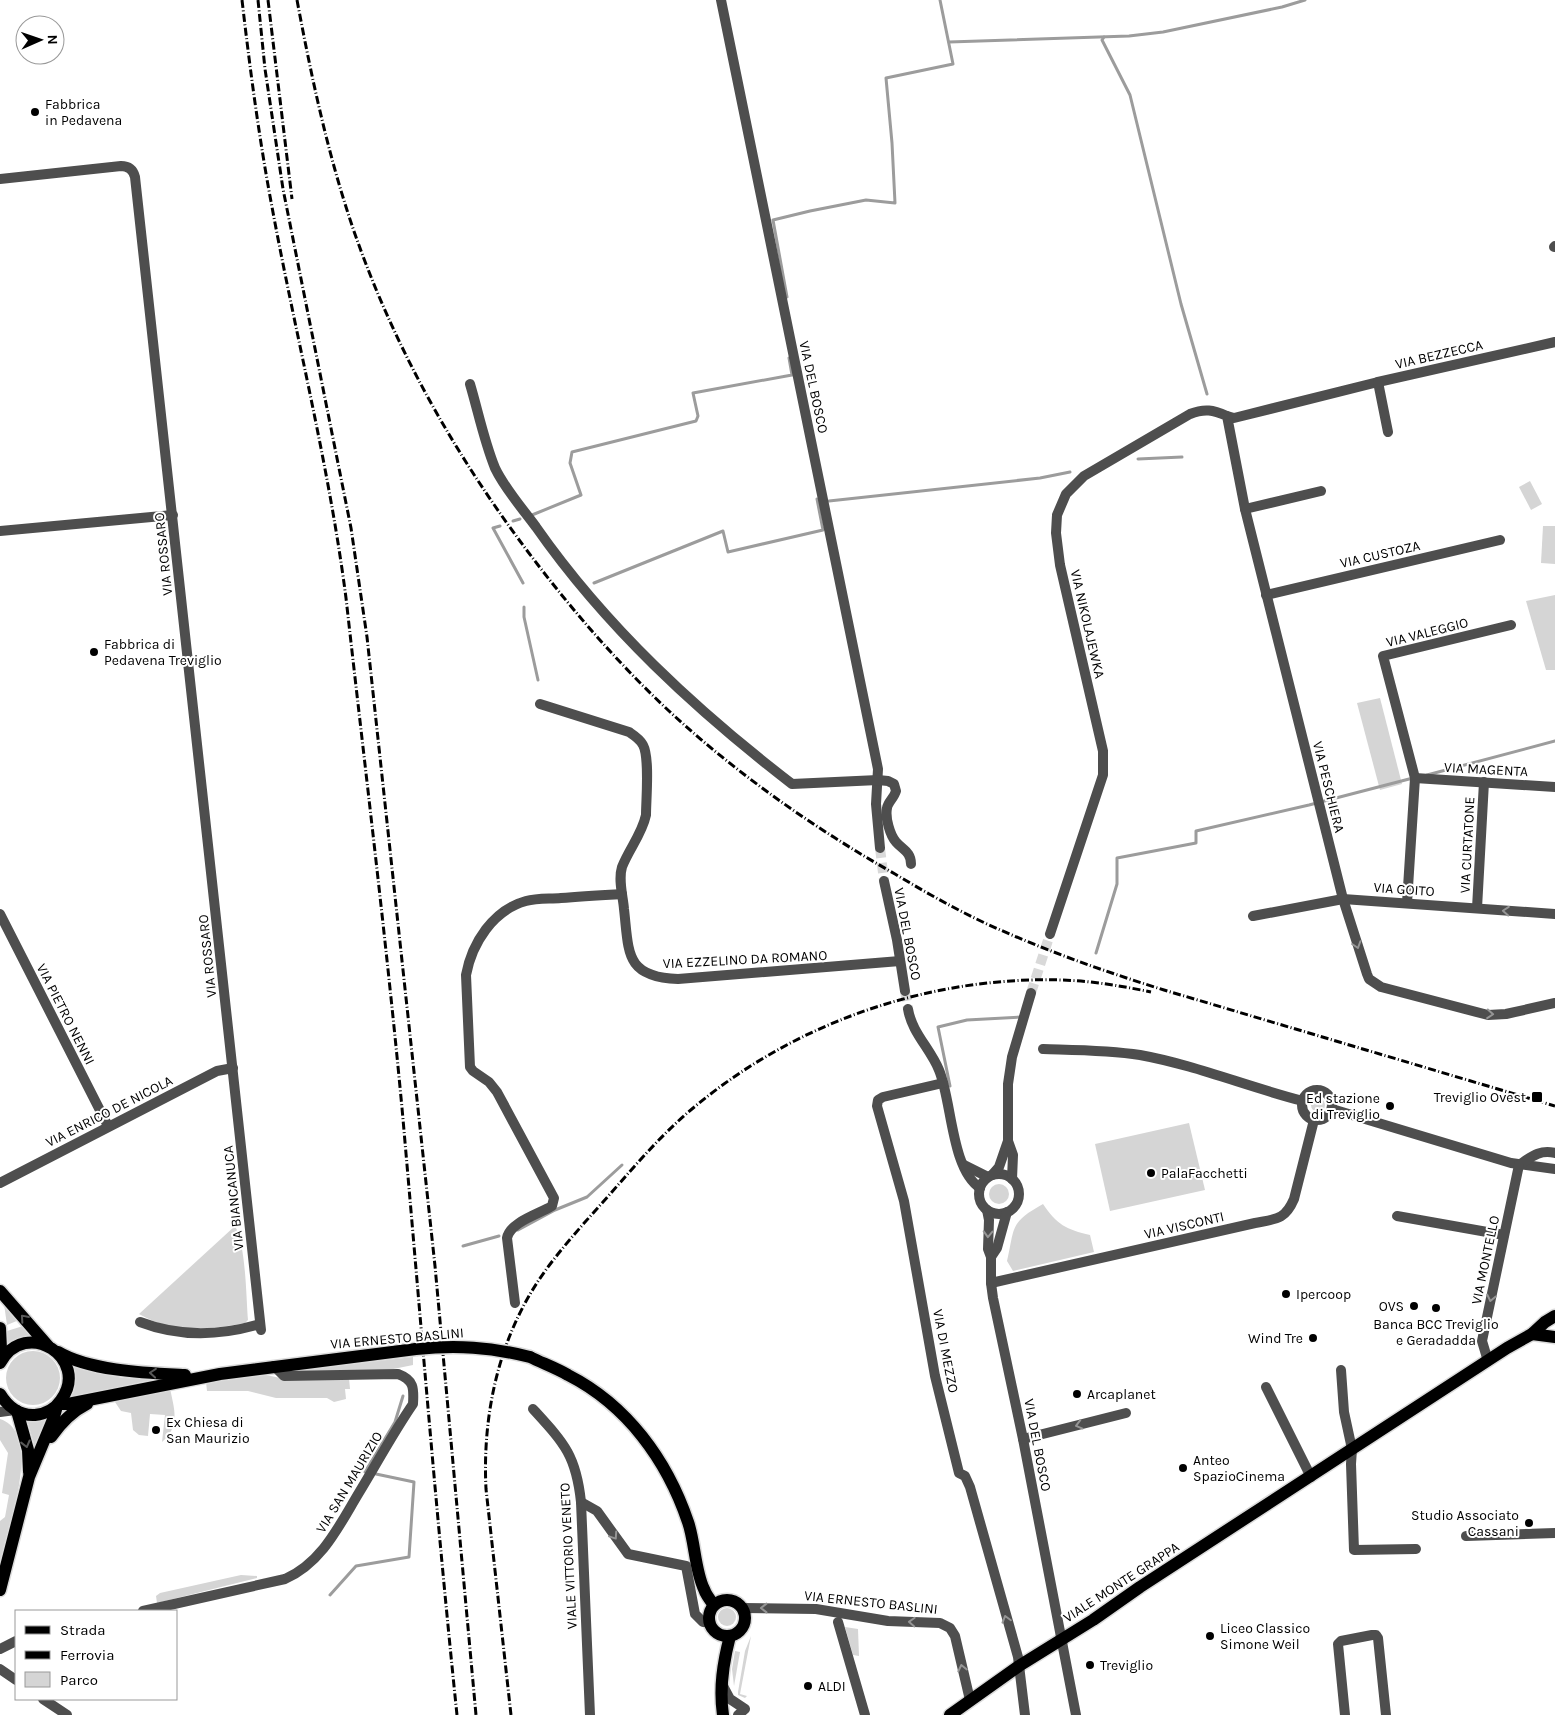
<svg xmlns="http://www.w3.org/2000/svg" width="1555" height="1715" font-family="Karla,sans-serif">
	<style>
		.green { fill: #d5d5d5 }
		.lines { fill: none; stroke-linecap: round; stroke-linejoin: round }
		.stream { stroke: #9c9c9c; stroke-width: 3 }
		.minor-tunnel { stroke: #d9d9d9; stroke-width: 10; stroke-dasharray: 10 5; stroke-linecap: butt }
		.major-casing { stroke: #dbdbdb; stroke-width: 15 }
		.minor { stroke: #4e4e4e; stroke-width: 10 }
		.major { stroke: #000; stroke-width: 12 }
		.rail { stroke: #000; stroke-width: 3; stroke-dasharray: 8 2.5 1 2.5; stroke-linecap: butt }
		.major-bridge-casing { stroke: #dbdbdb; stroke-width: 15; stroke-linecap: butt }
		.major-bridge { stroke: #000; stroke-width: 12 }
		.oneway { stroke: #959595 }
		.oneway2 { stroke: #595959 }
		.poi-dot { fill: #000; stroke: #fff; stroke-width: 2 }
		.labels { text-anchor: middle; stroke-width: 4; stroke-linejoin: round; paint-order: stroke }
		.poi-label { font-size: 14px; fill: #000; stroke: #fff; text-anchor: start }
		.street-label { font-size: 14px; fill: #000; stroke: #fff }
	</style>
	<rect width="100%" height="100%" fill="#fff"/>
	<g class="green">
		<path d="M1530,481L1542,504L1531,510L1519,487Z"/>
		<path d="M1543,526H1555V564L1541,563Z"/>
		<path d="M1555,595V670H1546L1526,601Z"/>
		<path d="M1380,698L1402,784L1380,790L1357,703Z"/>
		<circle cx="1318" cy="1105" r="7"/>
		<path d="M1189,1123L1205,1190L1110,1211L1095,1144Z"/>
		<circle cx="999" cy="1194" r="10"/>
		<path d="M1043,1204C1056,1224 1067,1230 1090,1235L1094,1252L1013,1271L1007,1261C1015,1227 1009,1223 1043,1204Z"/>
		<path d="M235,1226C246,1245 246,1297 248,1320L245,1323C207,1330 174,1334 139,1314Z"/>
		<path d="M4,1304L19,1320L7,1325Z"/>
		<path d="M23,1326L31,1338L8,1345L7,1344V1331Z"/>
		<circle cx="33" cy="1378" r="27"/>
		<path d="M413,1357V1365L349,1378L350,1389H345L346,1399L334,1402L327,1398H276L248,1391H207L206,1382L266,1375L285,1379L289,1371Z"/>
		<path d="M73,1367L123,1378L164,1379L142,1382L70,1398L73,1385Z"/>
		<path d="M170,1388C174,1409 181,1426 162,1442L165,1415L150,1414L148,1436L139,1435L133,1430L131,1413L121,1411L115,1402Z"/>
		<path d="M51,1416L35,1448L27,1420Z"/>
		<path d="M0,1419C45,1434 6,1531 0,1563V1521L5,1517L9,1495L2,1493L8,1453L0,1440Z"/>
		<path d="M241,1575L257,1576V1578L157,1603L156,1596L160,1593Z"/>
		<circle cx="727" cy="1617" r="9"/>
		<path d="M845,1627L858,1629L859,1656L853,1655Z"/>
		<path d="M751,1636L740,1694L747,1696L745,1698L738,1695V1692L745,1651Z"/>
		<path d="M735,1651L740,1652L734,1686L732,1669Z"/>
	</g>
	<g class="lines">
		<g class="stream">
			<path d="M1104,37L1102,40L1130,95L1181,304L1207,394"/>
			<path d="M949,42L1129,36L1163,32L1282,7L1305,0"/>
			<path d="M787,297L773,220L810,211L866,200L895,203L892,143L886,78L953,64L940,0"/>
			<path d="M1138,459L1182,457"/>
			<path d="M829,501L1040,478L1070,472"/>
			<path d="M532,515L581,495L570,463L572,452L696,421L698,416L693,393L792,375L789,358"/>
			<path d="M513,521L520,519"/>
			<path d="M500,526L493,528L523,583"/>
			<path d="M594,583L723,531L728,552L823,530L817,499"/>
			<path d="M524,607V617L538,680"/>
			<path d="M1427,775L1555,741"/>
			<path d="M1096,953L1117,884V858L1196,843V831L1309,805L1413,778"/>
			<path d="M950,1086L938,1027L967,1020L1022,1017"/>
			<path d="M518,1230L555,1210L587,1197L622,1165"/>
			<path d="M463,1246L499,1236"/>
			<path d="M365,1472L395,1422L403,1396"/>
			<path d="M330,1595L356,1566L409,1557L414,1482L376,1474"/>
		</g>
		<g class="minor-tunnel">
			<path d="M880,848L884,881"/>
			<path d="M905,991L908,1009"/>
			<path d="M1031,993L1050,934"/>
		</g>
		<defs>
			<g id="major">
				<path d="M0,1291L48,1346"/>
				<path d="M0,1328L1,1349L6,1354"/>
				<path d="M1532,1334L1555,1337"/>
				<path d="M58,1352C90,1371 147,1373 185,1375"/>
				<path d="M530,1357C542,1363 556,1368 568,1375C627,1405 667,1460 688,1522C695,1542 695,1571 704,1589C706,1595 710,1600 714,1605"/>
				<path d="M0,1363C26,1316 91,1359 61,1400C55,1409 45,1414 35,1415C20,1416 8,1407 0,1394"/>
				<path d="M59,1404H68L220,1374L416,1349"/>
				<path d="M17,1411L28,1450L29,1472"/>
				<path d="M51,1437C61,1423 71,1412 87,1404"/>
				<path d="M0,1590L29,1477L54,1417L57,1406"/>
				<circle cx="727" cy="1618" r="18"/>
				<path d="M723,1715C719,1688 723,1663 730,1636"/>
				<path d="M950,1715L1019,1666L1093,1620L1140,1587L1507,1348L1532,1334L1545,1322L1555,1316"/>
			</g>
		</defs>
		<use href="#major" class="major-casing"/>
		<g class="minor">
			<path d="M721,0L878,769L876,804L880,848"/>
			<path d="M0,179L121,166C128,166 133,169 135,177L261,1330"/>
			<path d="M1554,247L1555,246"/>
			<path d="M470,384C478,411 484,441 495,468C505,489 522,508 536,527C606,627 696,710 792,784L878,780L888,781L894,784L896,791C894,798 888,802 887,808C885,818 890,835 896,842C903,850 911,852 911,864"/>
			<path d="M1227,416L1234,418L1378,382"/>
			<path d="M1388,432L1378,382L1555,342"/>
			<path d="M1245,509L1321,491"/>
			<path d="M0,531L173,515"/>
			<path d="M1266,595L1500,540"/>
			<path d="M540,704L629,732C635,736 640,739 643,745C650,758 646,799 646,815C642,834 629,849 622,867C618,880 623,896 624,909C629,953 625,977 678,979L900,961"/>
			<path d="M1415,778L1555,787"/>
			<path d="M884,881L897,940L905,991"/>
			<path d="M1407,903L1415,778L1383,656L1511,625"/>
			<path d="M1477,908L1484,782"/>
			<path d="M0,914L108,1126"/>
			<path d="M1253,916L1343,899L1555,914"/>
			<path d="M1050,934L1103,775V751L1060,565L1056,533L1057,515L1066,494L1084,476L1190,414C1205,408 1213,410 1227,416L1245,509L1343,899L1367,974L1369,979L1381,987L1488,1015L1506,1014L1555,1003"/>
			<path d="M908,1009C912,1033 930,1048 939,1070C952,1101 951,1169 980,1188"/>
			<path d="M1043,1049C1076,1050 1108,1050 1140,1055C1195,1065 1248,1087 1303,1101"/>
			<path d="M943,1083L883,1097L878,1100L877,1106L904,1201L935,1376L959,1473L965,1476L970,1487L1018,1657L1025,1715"/>
			<circle cx="1317" cy="1105" r="15"/>
			<path d="M1332,1109L1511,1163L1555,1169"/>
			<path d="M964,1165L988,1177"/>
			<path d="M1519,1165C1531,1157 1540,1149 1555,1153"/>
			<circle cx="999" cy="1194" r="20"/>
			<path d="M992,1175L999,1167L1008,1141"/>
			<path d="M1012,1179L1013,1155L1008,1141V1084L1012,1057L1031,993"/>
			<path d="M0,1183L217,1071L233,1068"/>
			<path d="M987,1210L989,1220L988,1249L991,1257V1283L993,1298L1023,1439L1076,1715"/>
			<path d="M1397,1216L1504,1235"/>
			<path d="M991,1257L997,1248L1007,1212"/>
			<path d="M991,1283L1255,1223C1276,1219 1285,1220 1294,1199L1314,1120"/>
			<path d="M515,1303L507,1238C510,1222 539,1214 552,1206L554,1198L497,1092L489,1082L473,1071L470,1067L466,975C472,943 493,910 526,901C537,898 549,899 561,898C581,896 602,895 622,894"/>
			<path d="M140,1322C179,1337 220,1336 260,1324"/>
			<path d="M1488,1361L1482,1341L1519,1165"/>
			<path d="M1341,1370L1344,1412L1352,1449L1351,1464L1354,1550L1416,1549"/>
			<path d="M1266,1387L1311,1477"/>
			<path d="M533,1409C564,1443 576,1455 581,1502L590,1715"/>
			<path d="M0,1412L15,1410"/>
			<path d="M1023,1439L1126,1413"/>
			<path d="M581,1502L597,1511L628,1554L686,1566L695,1614L703,1622L709,1621"/>
			<path d="M1466,1536L1555,1533"/>
			<path d="M743,1608L816,1609L888,1621L940,1623L950,1628L955,1636L970,1700"/>
			<path d="M143,1611L285,1579C321,1563 338,1528 357,1496C376,1465 393,1433 413,1404C414,1388 414,1380 398,1374L284,1376L274,1366"/>
			<path d="M838,1622L865,1715"/>
			<path d="M0,1649L16,1641"/>
			<path d="M0,1669L16,1680"/>
			<path d="M722,1684L730,1699L745,1709L738,1715"/>
			<path d="M43,1699L67,1715"/>
			<path d="M1345,1715L1338,1644L1341,1641L1372,1635H1376L1378,1638L1386,1715"/>
		</g>
		<use href="#major" class="major"/>
		<g class="rail">
			<path d="M242,0C250,69 259,138 272,207C296,337 329,466 346,598C365,768 386,938 402,1108C420,1311 436,1513 457,1715"/>
			<path d="M258,0L265,69L283,189L351,528L367,637L435,1266L476,1715"/>
			<path d="M268,0L292,199"/>
			<path d="M297,0C312,80 329,160 356,237C398,356 461,465 538,565C578,617 621,666 669,711C737,774 814,828 895,874C925,892 955,909 987,924C1044,950 1103,971 1164,990L1555,1106"/>
			<path d="M511,1715L486,1489C482,1409 501,1328 551,1263C567,1242 585,1222 603,1202C634,1167 662,1133 698,1104C799,1021 932,976 1062,980C1092,981 1122,986 1151,992"/>
		</g>
		<defs>
			<path id="major-bridge" d="M416,1349C457,1345 490,1347 530,1357"/>
		</defs>
		<use href="#major-bridge" class="major-bridge-casing"/>
		<use href="#major-bridge" class="major-bridge"/>
	</g>
	<defs><path id="oneway-chevron" d="M-2-3.5L2.5 0L-2 3.5" fill="none" stroke-width="1.6" stroke-linecap="round" stroke-linejoin="round" transform="scale(1.25)"/></defs>
	<g class="oneway">
		<use href="#oneway-chevron" transform="translate(1506 911) rotate(-176)"/>
		<use href="#oneway-chevron" transform="translate(1357 945) rotate(72)"/>
		<use href="#oneway-chevron" transform="translate(1490 1014) rotate(4)"/>
		<use href="#oneway-chevron" transform="translate(988 1234) rotate(92)"/>
		<use href="#oneway-chevron" transform="translate(1491 1298) rotate(102)"/>
		<use href="#oneway-chevron" transform="translate(1079 1425) rotate(165)"/>
		<use href="#oneway-chevron" transform="translate(614 1536) rotate(56)"/>
		<use href="#oneway-chevron" transform="translate(764 1608) rotate(-180)"/>
		<use href="#oneway-chevron" transform="translate(1006 1619) rotate(-106)"/>
		<use href="#oneway-chevron" transform="translate(912 1622) rotate(-177)"/>
		<use href="#oneway-chevron" transform="translate(962 1668) rotate(-103)"/>
	</g>
	<g class="oneway2">
		<use href="#oneway-chevron" transform="translate(24 1318) rotate(-131)"/>
		<use href="#oneway-chevron" transform="translate(153 1373) rotate(-175)"/>
		<use href="#oneway-chevron" transform="translate(26 1444) rotate(76)"/>
	</g>
	<g class="poi-dot">
		<circle cx="35" cy="112" r="5"/>
		<circle cx="94" cy="652" r="5"/>
		<rect x="1531" y="1091" width="12" height="12" rx="2.5"/>
		<circle cx="1390" cy="1106" r="5"/>
		<circle cx="1151" cy="1173" r="5"/>
		<circle cx="1286" cy="1294" r="5"/>
		<circle cx="1414" cy="1306" r="5"/>
		<circle cx="1436" cy="1308" r="5"/>
		<circle cx="1313" cy="1338" r="5"/>
		<circle cx="1077" cy="1394" r="5"/>
		<circle cx="156" cy="1430" r="5"/>
		<circle cx="1183" cy="1468" r="5"/>
		<circle cx="1529" cy="1523" r="5"/>
		<circle cx="1210" cy="1636" r="5"/>
		<circle cx="1090" cy="1665" r="5"/>
		<circle cx="808" cy="1686" r="5"/>
	</g>
	<g class="labels">
		<g class="poi-label">
			<text x="45" y="109">Fabbrica<tspan x="45" dy="16">in Pedavena</tspan></text>
			<text x="104" y="649">Fabbrica di<tspan x="104" dy="16">Pedavena Treviglio</tspan></text>
			<text x="1526" y="1102" text-anchor="end">Treviglio Ovest</text>
			<text x="1380" y="1103" text-anchor="end">Ed stazione<tspan x="1380" dy="16">di Treviglio</tspan></text>
			<text x="1161" y="1178">PalaFacchetti</text>
			<text x="1296" y="1299">Ipercoop</text>
			<text x="1404" y="1311" text-anchor="end">OVS</text>
			<text x="1436" y="1329" text-anchor="middle">Banca BCC Treviglio<tspan x="1436" dy="16">e Geradadda</tspan></text>
			<text x="1303" y="1343" text-anchor="end">Wind Tre</text>
			<text x="1087" y="1399">Arcaplanet</text>
			<text x="166" y="1427">Ex Chiesa di<tspan x="166" dy="16">San Maurizio</tspan></text>
			<text x="1193" y="1465">Anteo<tspan x="1193" dy="16">SpazioCinema</tspan></text>
			<text x="1519" y="1520" text-anchor="end">Studio Associato<tspan x="1519" dy="16">Cassani</tspan></text>
			<text x="1220" y="1633">Liceo Classico<tspan x="1220" dy="16">Simone Weil</tspan></text>
			<text x="1100" y="1670">Treviglio</text>
			<text x="818" y="1691">ALDI</text>
		</g>
		<g class="street-label">
			<text transform="translate(1439 354) rotate(-13)" y="5">VIA BEZZECCA</text>
			<text transform="translate(814 387) rotate(78)" y="5">VIA DEL BOSCO</text>
			<text transform="translate(163 554) rotate(-96)" y="5">VIA ROSSARO</text>
			<text transform="translate(1380 554) rotate(-13)" y="5">VIA CUSTOZA</text>
			<text transform="translate(1088 624) rotate(77)" y="5">VIA NIKOLAJEWKA</text>
			<text transform="translate(1427 632) rotate(-14)" y="5">VIA VALEGGIO</text>
			<text transform="translate(1486 769) rotate(3)" y="5">VIA MAGENTA</text>
			<text transform="translate(1329 787) rotate(76)" y="5">VIA PESCHIERA</text>
			<text transform="translate(1467 845) rotate(-87)" y="5">VIA CURTATONE</text>
			<text transform="translate(1404 889) rotate(4)" y="5">VIA GOITO</text>
			<text transform="translate(908 934) rotate(79)" y="5">VIA DEL BOSCO</text>
			<text transform="translate(207 956) rotate(-96)" y="5">VIA ROSSARO</text>
			<text transform="translate(745 959) rotate(-3)" y="5">VIA EZZELINO DA ROMANO</text>
			<text transform="translate(66 1014) rotate(63)" y="5">VIA PIETRO NENNI</text>
			<text transform="translate(109 1111) rotate(-27)" y="5">VIA ENRICO DE NICOLA</text>
			<text transform="translate(233 1198) rotate(-96)" y="5">VIA BIANCANUCA</text>
			<text transform="translate(1184 1225) rotate(-13)" y="5">VIA VISCONTI</text>
			<text transform="translate(1485 1260) rotate(-78)" y="5">VIA MONTELLO</text>
			<text transform="translate(397 1338) rotate(-5)" y="5">VIA ERNESTO BASLINI</text>
			<text transform="translate(946 1351) rotate(79)" y="5">VIA DI MEZZO</text>
			<text transform="translate(1038 1445) rotate(79)" y="5">VIA DEL BOSCO</text>
			<text transform="translate(349 1482) rotate(-59)" y="5">VIA SAN MAURIZIO</text>
			<text transform="translate(568 1556) rotate(-93)" y="5">VIALE VITTORIO VENETO</text>
			<text transform="translate(1121 1582) rotate(-33)" y="5">VIALE MONTE GRAPPA</text>
			<text transform="translate(871 1602) rotate(6)" y="5">VIA ERNESTO BASLINI</text>
		</g>
	</g>
	<rect x="15" y="1610" width="162" height="90" fill="#ffffff" stroke="#999999"/>
	<rect x="25" y="1626" width="25" height="8" fill="#000000" stroke="#999999"/>
	<text x="60" y="1635" font-size="15" fill="#000000">Strada</text>
	<rect x="25" y="1651" width="25" height="8" fill="#000000" stroke="#999999"/>
	<text x="60" y="1660" font-size="15" fill="#000000">Ferrovia</text>
	<rect x="25" y="1672" width="25" height="15" fill="#d5d5d5" stroke="#999999"/>
	<text x="60" y="1685" font-size="15" fill="#000000">Parco</text>
	<g transform="translate(40 40) rotate(88)"><circle r="24" fill="#ffffff" stroke="#999999"/>
	<path d="M0-4L9 19L0 12L-9 19Z" fill="#000000"/>
	<text y="-8" font-size="14" font-weight="bold" text-anchor="middle" fill="#000000">N</text>
	</g>
</svg>
